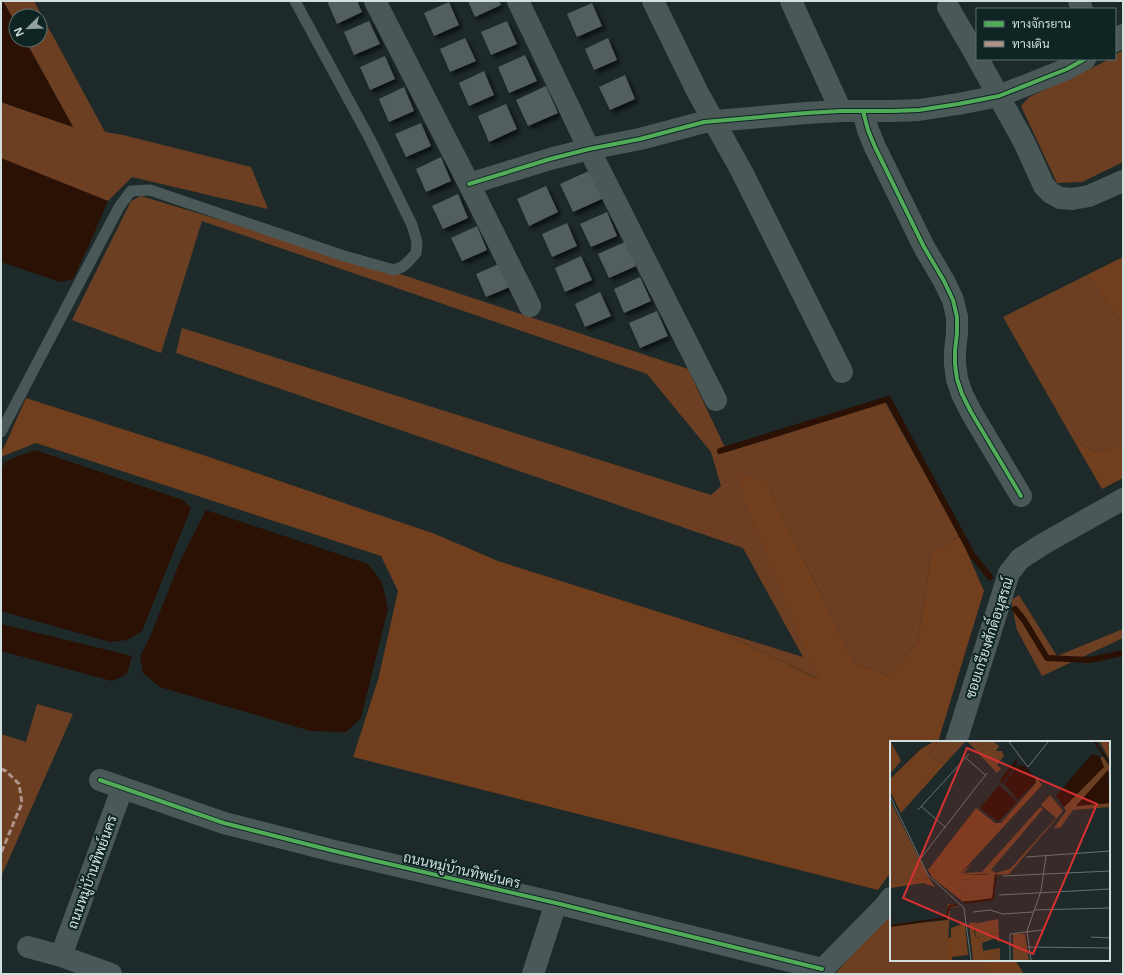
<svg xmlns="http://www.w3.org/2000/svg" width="1124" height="975" font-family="'Open Sans',Sarabun,sans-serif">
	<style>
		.green { fill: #6d3f22 }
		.forest { fill: #713e1e }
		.water { fill: #2b1004 }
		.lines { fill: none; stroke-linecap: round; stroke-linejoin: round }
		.stream { stroke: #2b1004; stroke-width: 6 }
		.building { fill: #535f5e; filter: url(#shadow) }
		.service { stroke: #4b5858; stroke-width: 11 }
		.minor { stroke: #4b5858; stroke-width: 22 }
		.quiet { stroke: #af9288; stroke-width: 3; stroke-dasharray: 6 3; stroke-linecap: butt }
		.cycleway-casing { stroke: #0e2524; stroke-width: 6 }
		.cycleway { stroke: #51ab58; stroke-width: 4 }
		.labels { text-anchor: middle; stroke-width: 4; stroke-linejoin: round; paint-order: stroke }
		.street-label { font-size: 14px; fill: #d1dfde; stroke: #0e2524 }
		.inset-river { fill: none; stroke: #2b1004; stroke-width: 2 }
		.inset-road { fill: none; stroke: #657271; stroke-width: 1 }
		.view { fill: #d63131; fill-opacity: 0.15; stroke: #d63131; stroke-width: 2 }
		.inset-edge { fill: none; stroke: #d1dfde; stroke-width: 2 }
	</style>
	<defs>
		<filter id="shadow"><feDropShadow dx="3.5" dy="3.5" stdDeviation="2" flood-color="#0009"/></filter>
	</defs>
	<rect width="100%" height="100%" fill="#1d2a29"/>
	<g class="green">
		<path d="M3,1H34L105,132L123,135L251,167L268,209L132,177L108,201L1,159V102L73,127L25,40H40V16H16V24Z"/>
		<path d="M1123,50V162L1082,182L1057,183L1021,106L1029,97L1102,63L1109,59H1115V55Z"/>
		<path d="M141,196L406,276L688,369L727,452L885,402L960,536L931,553L918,641L889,676L854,662L767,484L745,504L819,679L719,631L803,657L743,548L176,353L182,328L711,495L721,486L711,452L647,374L202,221L161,353L72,320L131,201Z"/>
		<path d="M1087,275L1123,325V444L1095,452L1073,439L1003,317Z"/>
		<path d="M1019,595L1057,656L1123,629V638L1042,676L1017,630L1011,600Z"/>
		<path d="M37,704L73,714L1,877V734L26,742Z"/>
		<path d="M891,910V960H980L989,974H835Z"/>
	</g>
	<g class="forest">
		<path d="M1123,257V325L1087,275Z"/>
		<path d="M26,398L203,455L435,534L498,561L719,631L818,679L745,504L738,473L767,484L854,662L889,676L918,641L931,553L960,536L984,591L938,742H891V872L878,890L353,757L378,680L398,591L381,556L36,443L1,457V452L6,443Z"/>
		<path d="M1073,439L1095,452L1123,444V478L1102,489Z"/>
		<path d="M980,960H1015L1024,974H989Z"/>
	</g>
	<g class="water">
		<path d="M1,1H3L16,24V40H25L73,127L1,102Z"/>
		<path d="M1,158L108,201L88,247L73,279L60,282L1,262Z"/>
		<path d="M35,450L183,500L191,508L142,631L127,640L110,642L1,611V469L6,461Z"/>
		<path d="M206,510L368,564L382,582L388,609L361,718L346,732L311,731L160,687L143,673L140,656L150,637L181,559Z"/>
		<path d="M1,624L132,656L127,674L112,681L1,651Z"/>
	</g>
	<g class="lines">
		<g class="stream">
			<path d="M720,451L888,399L973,556L990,577"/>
			<path d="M1015,609L1024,620L1047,658L1089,660L1123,653"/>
		</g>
	</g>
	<g class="building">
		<path d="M327,1H357L362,12L337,24Z"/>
		<path d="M468,1H499L501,5L475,17Z"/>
		<path d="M449,2L459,25L434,36L424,13Z"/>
		<path d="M592,3L602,26L577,37L567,14Z"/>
		<path d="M369,21L380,44L354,55L344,32Z"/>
		<path d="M507,21L517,44L491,55L481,32Z"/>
		<path d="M465,38L476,61L450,72L440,49Z"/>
		<path d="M608,38L617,60L594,70L585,49Z"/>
		<path d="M525,55L537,81L509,93L498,67Z"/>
		<path d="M385,56L395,79L370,90L360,67Z"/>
		<path d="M484,71L494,95L469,106L459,83Z"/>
		<path d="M625,75L635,99L610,110L599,87Z"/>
		<path d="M546,86L558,113L528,126L516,100Z"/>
		<path d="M404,87L414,111L389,122L379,99Z"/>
		<path d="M506,104L517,129L489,142L478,116Z"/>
		<path d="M421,123L431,146L406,157L395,134Z"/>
		<path d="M441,157L451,181L426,192L416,169Z"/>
		<path d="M591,170L604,198L573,212L560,184Z"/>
		<path d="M546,186L558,212L529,226L517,199Z"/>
		<path d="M458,194L468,218L443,229L432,206Z"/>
		<path d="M607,212L617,236L591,247L580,224Z"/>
		<path d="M567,223L577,246L552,257L542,234Z"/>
		<path d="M477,226L487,250L462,261L451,238Z"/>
		<path d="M625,242L636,266L609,278L598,254Z"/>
		<path d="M581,256L592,280L565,292L555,268Z"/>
		<path d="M501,263L512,286L486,297L476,274Z"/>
		<path d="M640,277L651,301L624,313L614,289Z"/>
		<path d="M600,292L611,316L585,327L575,304Z"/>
		<path d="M657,311L668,336L640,348L629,323Z"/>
	</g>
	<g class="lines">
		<path class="service" d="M1,432L119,207L131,191L150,190L344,256L394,270L402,267L409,261L416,253L417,242L412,225L371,141L295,1"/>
		<g class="minor">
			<path d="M375,1L469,184L530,306"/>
			<path d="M518,1L589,149L716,400"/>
			<path d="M653,1L698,93L741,170L842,372"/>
			<path d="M791,1L841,111"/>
			<path d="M1079,1L1082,9"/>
			<path d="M948,7L977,57"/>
			<path d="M1115,41L1123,35"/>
			<path d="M978,59L1024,142L1044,186L1051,193L1060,198L1072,199L1089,196L1123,181"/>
			<path d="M863,111L868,130L875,147L924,247L944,281L953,300L957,317V333L955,351V364L957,379L962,394L971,412L1021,496"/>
			<path d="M469,184L550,159L589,149L640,139L704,122L806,113L841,111H893L919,110L958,104L999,96L1067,69L1085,59"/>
			<path d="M956,742L1009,573L1020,559L1043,544L1123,499"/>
			<path d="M100,780L224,823L334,851L556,903L822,969"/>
			<path d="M28,947L61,956L111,974"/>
			<path d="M61,956L122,789"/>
			<path d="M533,974L556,903"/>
			<path d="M818,974L884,907L891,898"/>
		</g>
		<path class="quiet" d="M1,769L6,771L19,784L22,803L1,853"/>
		<defs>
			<g id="cycleway">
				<path d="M863,111L868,130L875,147L924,247L944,281L953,300L957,317V333L955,351V364L957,379L962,394L971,412L1021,496"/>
				<path d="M469,184L550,159L589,149L640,139L704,122L806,113L841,111H893L919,110L958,104L999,96L1067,69L1085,59"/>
				<path d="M100,780L224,823L334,851L556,903L822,969"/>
			</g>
		</defs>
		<use href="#cycleway" class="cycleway-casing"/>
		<use href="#cycleway" class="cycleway"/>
	</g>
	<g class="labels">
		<g class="street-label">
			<text transform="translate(989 638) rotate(-72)" y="5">ซอยเกรียงศักดิ์อนุสรณ์</text>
			<text transform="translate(462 870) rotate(13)" y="5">ถนนหมู่บ้านทิพย์นคร</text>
			<text transform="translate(92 872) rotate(-70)" y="5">ถนนหมู่บ้านทิพย์นคร</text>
		</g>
	</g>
	<g transform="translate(890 741)">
		<rect width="220" height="220" fill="#1d2a29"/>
		<path d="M47,1H75L54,24L39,14ZM78,1H104L109,5L106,10H112L114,15L107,24L111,28L107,32ZM210,16H213L220,26V32L218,30L186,65L220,62V66L183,69L170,87H164L176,70L174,66L213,26ZM160,54L173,70L119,133L105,134L103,158L81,160L80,156L69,149L66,143L70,139L99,137L97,133H70L82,123L74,132L92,131L150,66L153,68L101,129L106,132L120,128L166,77L151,64ZM0,59L39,137L0,142ZM58,163L70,165L60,167L57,219H0V185L58,179ZM108,178L109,192L86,197L84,183ZM123,193H135L139,219H123ZM110,210V219H95L98,215Z" fill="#6d3f22"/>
		<path d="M1,1L11,20L0,33V6ZM43,1H47L39,14L54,24L11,72L0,50V38L31,8ZM210,1H220V20ZM146,36L152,44L70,133L102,134L99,138L70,139L67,143L69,149L80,156L81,160H72L43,137L38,129L86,67L105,82H111L146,42ZM39,137L45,146L33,142L0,147V142ZM88,181L85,183L84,191L86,197L109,192V202L106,197L92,202L93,210L110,207V210L99,215L95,219H83L79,182ZM75,182L78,214L62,216V219H57V198L61,196V187Z" fill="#713e1e"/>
		<path d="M202,13L210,16L214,26L174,66L166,55ZM127,17V23L112,43L110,39ZM128,24L135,25L145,37V42L128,59L114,43ZM218,29L220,62L186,65ZM109,44L127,61L108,81L90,67Z" fill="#2b1004"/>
		<path class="inset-river" d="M205,1L220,23M74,162L103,158L106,133M0,185L56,177L60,165L67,164"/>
		<path class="inset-road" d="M119,1L138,26L158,1M76,17L95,34M0,55L38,134L74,167L81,219M31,65L55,86M28,69L79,13M136,116L220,110M31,117L97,32M113,135L220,130M109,154L220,148M144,169L220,167M83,171L100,169L113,173L143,171M201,196L220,197M138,206L220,207M120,219V193L152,189M141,219L137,190L151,150L156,115"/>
		<path class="view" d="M77,7L207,63L143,213L13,157Z"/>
		<rect width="220" height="220" class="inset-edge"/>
	</g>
	<rect width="1124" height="975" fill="none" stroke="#d1dfde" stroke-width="4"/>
	<rect x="976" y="8" width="140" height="52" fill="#0e2524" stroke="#5c6f6e"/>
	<rect x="984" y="21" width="20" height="6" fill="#51ab58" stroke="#5c6f6e"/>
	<text x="1012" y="28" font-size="12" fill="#d1dfde">ทางจักรยาน</text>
	<rect x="984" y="41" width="20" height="6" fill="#af9288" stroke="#5c6f6e"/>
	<text x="1012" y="48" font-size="12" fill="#d1dfde">ทางเดิน</text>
	<g transform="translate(28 28) rotate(247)"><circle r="19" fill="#0e2524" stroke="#5c6f6e"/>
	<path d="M0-3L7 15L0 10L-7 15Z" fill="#92a09f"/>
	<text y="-6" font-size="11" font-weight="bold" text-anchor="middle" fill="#d1dfde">N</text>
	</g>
</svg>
